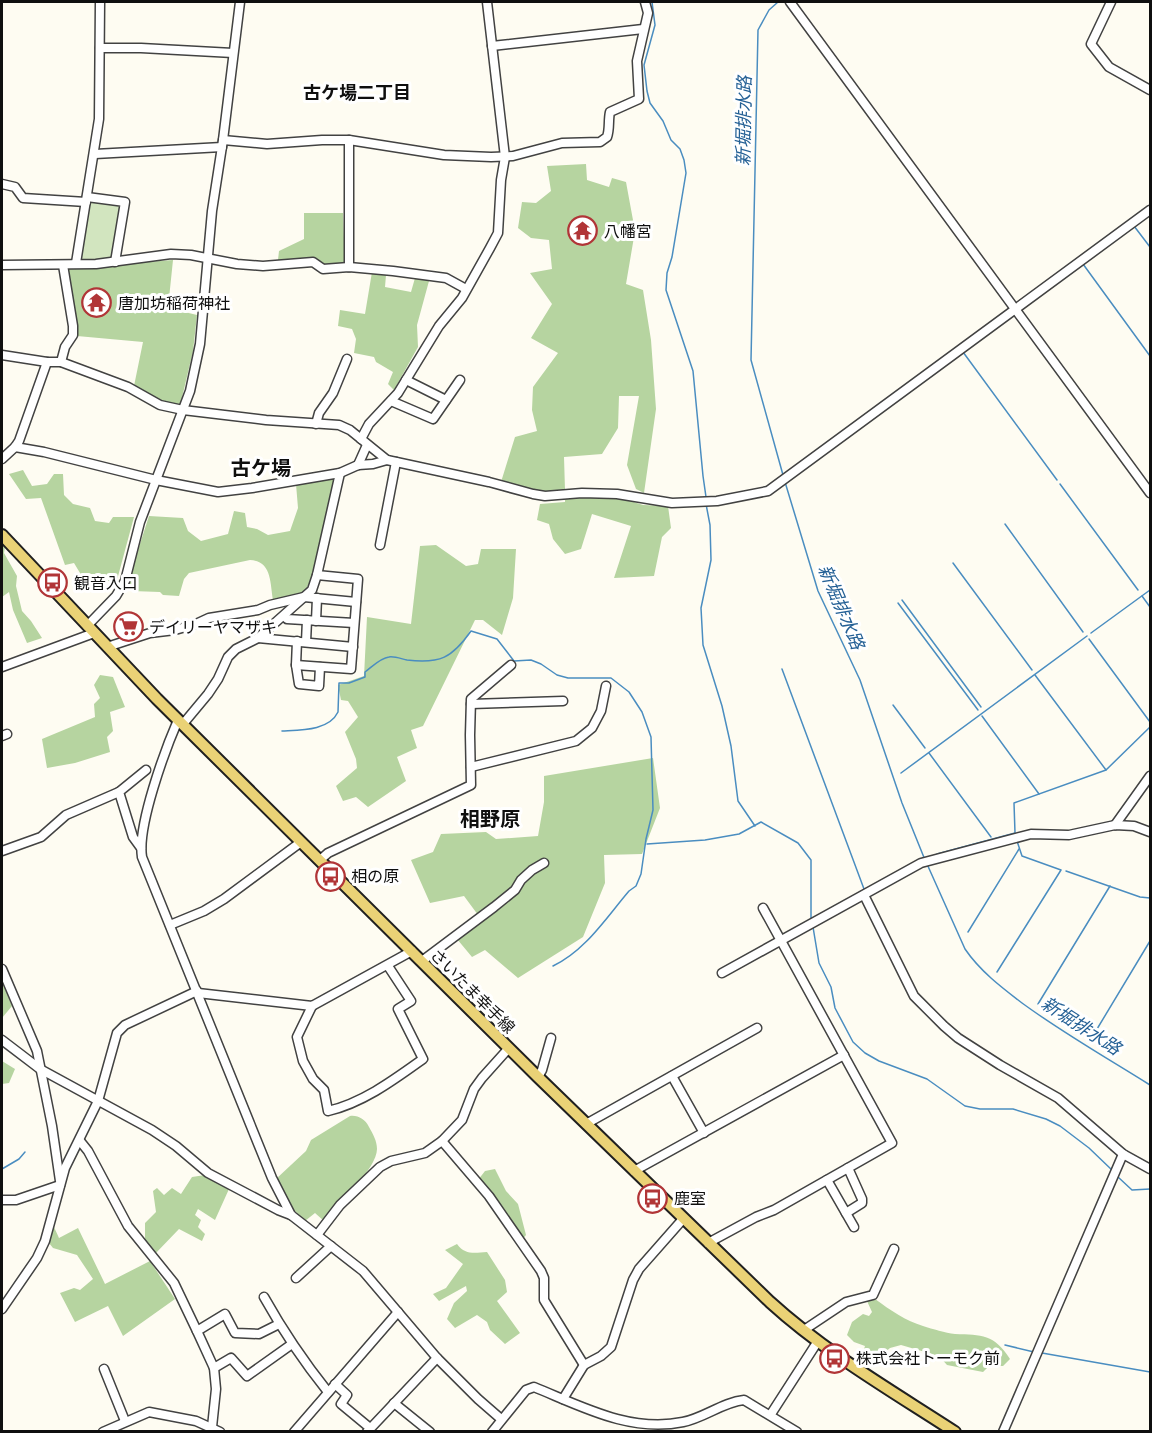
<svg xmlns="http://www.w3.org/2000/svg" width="1152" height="1433" font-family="'Playfair Display','Noto Sans JP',serif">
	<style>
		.green { fill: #d2e5bf }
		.forest { fill: #b6d4a0 }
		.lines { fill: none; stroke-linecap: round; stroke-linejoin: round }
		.stream { stroke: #4a8dc0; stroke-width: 1.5 }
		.minor-casing { stroke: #424242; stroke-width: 11 }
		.major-casing { stroke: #202020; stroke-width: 14 }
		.minor { stroke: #fff; stroke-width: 8 }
		.major { stroke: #ead276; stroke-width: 10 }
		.labels { text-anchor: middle; stroke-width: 6; stroke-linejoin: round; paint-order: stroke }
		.poi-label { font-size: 16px; fill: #0f0f0f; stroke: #fff; text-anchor: start }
		.street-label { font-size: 16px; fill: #0f0f0f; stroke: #fff }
		.neighbourhood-label { font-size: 18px; font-weight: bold; fill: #0f0f0f; stroke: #fff }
		.water-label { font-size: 18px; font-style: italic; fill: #246095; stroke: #fff }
		.quarter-label { font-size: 20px; font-weight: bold; fill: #0f0f0f; stroke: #fff }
	</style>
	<rect width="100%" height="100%" fill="#fefcf2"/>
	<path class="green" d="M91,199L121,206L113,258L83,262L80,258L89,202Z"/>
	<g class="forest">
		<path d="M586,164L587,180L609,187L612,178L626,182L635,231L626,284L643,290L651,340L656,409L644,493L636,489L627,465L639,396H619L618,428L602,454L564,457L565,490L537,492L501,482L515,437L537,431L532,410L533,387L558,353L531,338L552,304L530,273L552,269L549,240L531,238L518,228L522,202L536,203L551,191L547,166Z"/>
		<path d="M304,213H343L345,263L324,265L313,258L278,260L279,251L304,239Z"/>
		<path d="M173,260L168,308L197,315L193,351L180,406L162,402L134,386L143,342L77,336L67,268Z"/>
		<path d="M372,272L386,275L385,287L411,292L415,278L429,281L417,325L418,347L394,390L388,384L393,372L376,362L374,357L354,353L356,339L352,329L338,326L340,310L365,314Z"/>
		<path d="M23,470L32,486L47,484L54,474H63L64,495L73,504L90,508L95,521L109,523L113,517H134L117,580L86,583L74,563L65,565L41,498L26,499L9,474Z"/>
		<path d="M335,476L313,574C305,598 296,596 273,600C270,583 272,561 250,560L189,573L184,579L179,596L163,595L160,592L132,591L126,587L149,516L183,518L188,531L201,541L228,534L234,511L245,513L247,527L257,529L268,535L290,531L298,508L296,484Z"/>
		<path d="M565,497H618L643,505L668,506L671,528L662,537L654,576L614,578L631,526L592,514L581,549L565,554L553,539L549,524L537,520L540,504L565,502Z"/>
		<path d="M2,543L5,546L4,553L17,576L16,586L22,611L31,621L42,638L27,643L13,610L9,592L2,597Z"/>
		<path d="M436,545L466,566L478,564L481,549H516L513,598L502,635L483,620H475L423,726L411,730L417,748L397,757L406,781L368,807L356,797L343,801L336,786L357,768L356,759L345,732L358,717L348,701L341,700L338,685L364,676L367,617L411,624L420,546Z"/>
		<path d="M100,675L113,677L125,707L110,712L113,731L107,737L110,752L75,763L47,768L42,739L95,717L94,704L100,698L94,685Z"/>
		<path d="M653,758L660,808L642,854L604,855L605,883L583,937L518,978L485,950L472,957L457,939L481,919L464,896L430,903L411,860L433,852L441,834L486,832L496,839L538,836L544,802V776Z"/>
		<path d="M2,980L12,1006L2,1018Z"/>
		<path d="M2,1061L15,1069L9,1083L2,1084Z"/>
		<path d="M350,1116C358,1115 365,1119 369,1127C373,1134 377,1141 377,1149C377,1168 338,1206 324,1221L315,1213L305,1221L293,1209L276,1179L306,1151L311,1140Z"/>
		<path d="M495,1169L506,1191L518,1204L526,1235L522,1240L478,1180L485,1171Z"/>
		<path d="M205,1175L229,1189L215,1220L198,1209L195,1215L201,1220L198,1227L205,1234L202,1241L179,1229L154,1255L145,1244V1223L156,1212L153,1191L157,1188L164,1195L172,1188L181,1194L192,1177Z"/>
		<path d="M54,1227L59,1238L78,1228L105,1284L150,1261L175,1299L123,1336L108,1306L75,1322L60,1293L74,1288L80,1290L93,1279L77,1255L53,1248L49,1243Z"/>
		<path d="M457,1244C465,1255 474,1253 487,1252L505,1280L507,1292L497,1301L520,1333L505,1344L490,1330L487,1322L477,1315L455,1328L447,1319L454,1303L467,1291L466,1286L439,1301L433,1294L446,1288L463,1264L445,1250Z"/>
		<path d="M875,1299C890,1310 906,1321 923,1326C933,1329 945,1333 955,1334C982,1335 994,1334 1010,1359L1003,1366H989L983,1372L947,1365L939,1356L901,1345L890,1348L883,1354L876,1355L864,1364L860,1361L865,1346L854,1342L847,1335L852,1322L863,1314L869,1316L872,1312L867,1301Z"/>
	</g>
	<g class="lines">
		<g class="stream">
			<path d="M652,2L655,25L644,65L647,91L650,103L663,121L671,140L680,149L684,160L686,173L672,257L667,273L666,290L693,371L703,476L706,497"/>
			<path d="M778,2L769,10L758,30L751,360L783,475"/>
			<path d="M1134,226L1150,247"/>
			<path d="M1083,264L1150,356"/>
			<path d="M963,352L1057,480"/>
			<path d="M785,482L818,591L860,680L902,803L925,860"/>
			<path d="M1060,484L1138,590"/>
			<path d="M706,504L710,525L711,560L701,608L703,645L722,706L731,746L738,801L755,826"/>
			<path d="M1005,524L1083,632"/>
			<path d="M953,563L1032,670"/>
			<path d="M1142,596L1150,607"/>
			<path d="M902,600L981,707"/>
			<path d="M898,603L978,710"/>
			<path d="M1091,633L1150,590"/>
			<path d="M1089,639L1150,722"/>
			<path d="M782,669L864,889"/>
			<path d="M1035,675L1106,770"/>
			<path d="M893,705L925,748"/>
			<path d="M982,716L1039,794"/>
			<path d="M282,731C300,730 329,731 338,712L339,683H349L365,677V672C372,667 380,658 389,657C394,656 402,659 407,660C440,664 452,658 471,631L497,639L514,661L531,660L541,664L557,675L568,678H611L629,692L642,712L651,737L653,810L646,839L641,874L636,886L629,891C606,918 585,951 553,966"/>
			<path d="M929,753L991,837"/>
			<path d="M901,773L1087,636"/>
			<path d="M647,844L705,840L739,834L761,822L798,843L811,860V919"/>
			<path d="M937,854L1015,833L1014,803L1106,770L1150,727"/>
			<path d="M927,864L965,949C980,971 1001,987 1022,1003C1063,1033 1107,1058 1150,1085"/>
			<path d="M1066,871L1140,897L1150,898"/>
			<path d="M813,927L819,963L831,987L835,1008L853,1042L865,1053L879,1061L927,1079L965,1106L980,1109H1013L1046,1119L1060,1126L1089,1148L1113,1171"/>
			<path d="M968,932L1019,849"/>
			<path d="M997,972L1061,870L1022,856L1017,841"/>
			<path d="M1038,1004L1110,886"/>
			<path d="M1091,1039L1150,941"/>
			<path d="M2,1169L19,1159L25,1152"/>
			<path d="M1118,1177L1132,1190L1150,1189"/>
			<path d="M1005,1345L1034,1352"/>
			<path d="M1042,1353L1150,1372"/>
		</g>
		<defs>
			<g id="minor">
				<path d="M790,2L1150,493"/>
				<path d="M1111,2L1091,44L1109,67L1150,90"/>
				<path d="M492,46L643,29"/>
				<path d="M100,48H141L233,53"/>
				<path d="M223,140L267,144L322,140H349L444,155L491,157L513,156L562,143L600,142L607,137C610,129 608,121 610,112L639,99L637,61L648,13L645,2"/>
				<path d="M95,154L222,147"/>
				<path d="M2,184L15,187L23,198L86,202"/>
				<path d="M87,197L125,202L115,262"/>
				<path d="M76,263L99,119L100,2"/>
				<path d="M2,265L96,264L171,254L191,255L237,264L263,266L313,262L323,269L349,267L393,271L446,278L466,289"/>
				<path d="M349,267V140"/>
				<path d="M2,355L47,362H61L128,387L160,405L183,410L266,420L339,425L350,430L387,460L489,482L533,494L545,496L582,493L617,494L672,503L717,501L768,491L1150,210"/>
				<path d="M61,362L65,347L73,335V326L63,265"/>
				<path d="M406,380L446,400"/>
				<path d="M391,401L433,419L460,380"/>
				<path d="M316,424L319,413L333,393L347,359"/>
				<path d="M361,439L369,424L398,393L439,326L462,298L490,248L498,233L501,180L505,157L487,2"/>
				<path d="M15,447L44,452L156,480L218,492L252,488L340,473L358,465L373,464L387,460"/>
				<path d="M2,459L15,447L19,441L47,362"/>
				<path d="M358,465L367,445"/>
				<path d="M380,545L396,462"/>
				<path d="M284,616L287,619L354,623"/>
				<path d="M316,621L317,598"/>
				<path d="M87,626L116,596L125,581L140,522L190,391L200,344L212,211L223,140L240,2"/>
				<path d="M258,638L353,647"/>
				<path d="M297,641L296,665L299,684L319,686L320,667"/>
				<path d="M306,642L307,620"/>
				<path d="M107,647L150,633L175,630L196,624L209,618L258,610L270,605L304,597L356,602"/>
				<path d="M296,665L351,669L358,579L317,575"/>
				<path d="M2,667L94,633"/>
				<path d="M471,704L563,701"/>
				<path d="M178,720C165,750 137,826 142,857L272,1178L291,1215L363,1271L437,1358L478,1399L501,1419"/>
				<path d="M183,724L208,694L218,679L228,657L236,649L258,638L304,597L312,590L317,575L340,473"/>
				<path d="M2,736L7,734"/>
				<path d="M471,767L576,741L592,728L601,711L606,686"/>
				<path d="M1115,825L1150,776"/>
				<path d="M141,848L133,837L119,792L146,770"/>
				<path d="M2,851L41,837L66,815L119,792"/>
				<path d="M320,860L328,853L471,785L470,735L471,699L511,665"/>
				<path d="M864,895L914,996L944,1026L958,1038L1000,1065L1058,1098L1123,1154L1150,1169"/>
				<path d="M170,925L204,911L224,899L301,842"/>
				<path d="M422,961L494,907L515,890L521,880L532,870L544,863"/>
				<path d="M2,969L37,1051L52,1126L60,1181"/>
				<path d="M722,973L921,863L1031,834L1069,835L1115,825L1134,826L1150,832"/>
				<path d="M198,993L312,1006L412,951"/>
				<path d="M312,1006L297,1037L303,1061L313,1079L324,1090L328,1111C363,1103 395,1079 423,1059L398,1009L411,1001L388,966"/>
				<path d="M2,1040L40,1069L152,1130L176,1146L208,1173L278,1210L291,1215"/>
				<path d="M672,1076L704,1133"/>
				<path d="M538,1077L542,1070L551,1038"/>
				<path d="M586,1124L757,1028"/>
				<path d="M80,1141L88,1151L128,1226L174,1283L197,1331L214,1368L216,1389L212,1427"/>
				<path d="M442,1141L489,1196L541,1271L544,1278V1300L584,1365"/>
				<path d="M634,1171L844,1055"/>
				<path d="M827,1180L854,1227"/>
				<path d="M2,1200H16L60,1185"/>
				<path d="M846,1213L862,1203V1199L848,1168"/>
				<path d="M317,1235L340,1205L380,1167L391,1161L425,1153L442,1141L462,1120L474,1089L482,1078L509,1048"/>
				<path d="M708,1243L756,1217L774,1210L892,1143L763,908"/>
				<path d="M296,1278L331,1246"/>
				<path d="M264,1297C283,1331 304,1362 328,1392"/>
				<path d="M2,1309L37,1258L45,1241L65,1168L98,1101L117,1033L125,1025L197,991"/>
				<path d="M804,1330L846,1302L873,1295L894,1249"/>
				<path d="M197,1331L225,1314L235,1333L259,1334L279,1324"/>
				<path d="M214,1368L231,1358L247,1376L292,1344"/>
				<path d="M104,1369L125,1421"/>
				<path d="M335,1384L347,1395L341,1404L370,1428"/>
				<path d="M563,1399L584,1365L601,1356L611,1347L633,1280L639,1269L683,1219"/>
				<path d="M394,1403L430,1432"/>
				<path d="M771,1414L818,1341"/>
				<path d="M103,1432L149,1412L196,1421L220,1432"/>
				<path d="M294,1432L398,1312"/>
				<path d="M367,1432L437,1358"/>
				<path d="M492,1432L526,1390L534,1387C581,1406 630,1433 683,1422C704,1418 723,1402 744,1400L797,1432"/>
				<path d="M1003,1432L1123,1154"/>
			</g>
			<path id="major" d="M2,535L157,699L538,1077L770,1302C826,1353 892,1391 955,1432"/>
		</defs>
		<use href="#minor" class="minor-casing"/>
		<use href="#major" class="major-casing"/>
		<use href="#minor" class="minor"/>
		<use href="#major" class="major"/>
	</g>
	<defs>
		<symbol id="temple-ring" viewBox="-11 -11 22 22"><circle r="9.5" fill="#fff" stroke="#b13537" stroke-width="1.5"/><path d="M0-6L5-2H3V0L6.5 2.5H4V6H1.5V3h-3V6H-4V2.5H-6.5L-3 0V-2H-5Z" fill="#b13537"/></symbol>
		<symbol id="bus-ring" viewBox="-11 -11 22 22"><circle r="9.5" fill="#fff" stroke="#b13537" stroke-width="1.5"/><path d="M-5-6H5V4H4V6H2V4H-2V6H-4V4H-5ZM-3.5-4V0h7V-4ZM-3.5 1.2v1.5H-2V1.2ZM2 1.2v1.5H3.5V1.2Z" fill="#b13537"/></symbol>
		<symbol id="supermarket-ring" viewBox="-11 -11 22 22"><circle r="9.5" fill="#fff" stroke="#b13537" stroke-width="1.5"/><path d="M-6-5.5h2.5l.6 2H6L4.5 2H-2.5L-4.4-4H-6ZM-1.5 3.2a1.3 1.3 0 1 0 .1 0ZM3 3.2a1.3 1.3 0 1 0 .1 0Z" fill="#b13537"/></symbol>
	</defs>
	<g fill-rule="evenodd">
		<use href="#temple-ring" x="566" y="214" width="33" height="33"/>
		<use href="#temple-ring" x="80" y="286" width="33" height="33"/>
		<use href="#bus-ring" x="36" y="566" width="33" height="33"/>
		<use href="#supermarket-ring" x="112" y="610" width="33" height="33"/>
		<use href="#bus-ring" x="314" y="860" width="33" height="33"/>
		<use href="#bus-ring" x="636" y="1182" width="33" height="33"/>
		<use href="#bus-ring" x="818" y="1342" width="33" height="33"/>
	</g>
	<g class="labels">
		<g class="poi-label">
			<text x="604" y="237">八幡宮</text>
			<text x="118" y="309">唐加坊稲荷神社</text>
			<text x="74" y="589">観音入口</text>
			<text x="149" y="633">デイリーヤマザキ</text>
			<text x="351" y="882">相の原</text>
			<text x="674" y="1204">鹿室</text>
			<text x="856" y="1364">株式会社トーモク前</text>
		</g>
		<g class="street-label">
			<text transform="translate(473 991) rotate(45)" y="6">さいたま幸手線</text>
		</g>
		<g class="neighbourhood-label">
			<text x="357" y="99">古ケ場二丁目</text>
		</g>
		<g class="water-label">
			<text transform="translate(744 121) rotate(-89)" y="6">新堀排水路</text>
			<text transform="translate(841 607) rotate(67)" y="6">新堀排水路</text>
			<text transform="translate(1081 1026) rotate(33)" y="6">新堀排水路</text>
		</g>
		<g class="quarter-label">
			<text x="261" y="475">古ケ場</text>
			<text x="490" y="826">相野原</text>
		</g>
	</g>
	<rect width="1152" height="1433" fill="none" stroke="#0f0f0f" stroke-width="6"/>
</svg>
